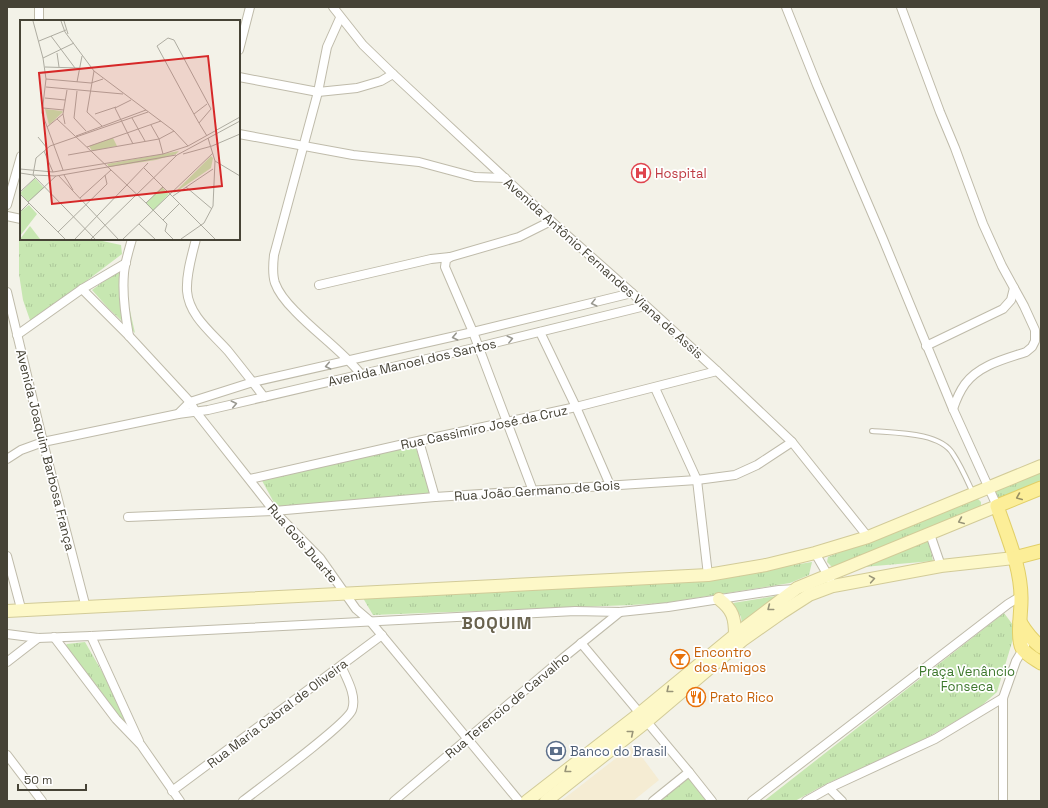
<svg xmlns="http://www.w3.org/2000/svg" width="1048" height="808" font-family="'Space Grotesk',sans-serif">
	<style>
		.commercial { fill: #f5ecd3 }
		.grass { fill: url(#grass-tufts) }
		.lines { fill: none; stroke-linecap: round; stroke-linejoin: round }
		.lane-casing { stroke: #bfbbaa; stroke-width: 6 }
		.street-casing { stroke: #bfbbaa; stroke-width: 10 }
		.secondary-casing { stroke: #d2cb98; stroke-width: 14 }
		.primary-casing { stroke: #e1cf68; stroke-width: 15 }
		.lane { stroke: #fff; stroke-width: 4 }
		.street { stroke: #fff; stroke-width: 8 }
		.secondary { stroke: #fdf8c8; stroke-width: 12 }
		.primary { stroke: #fcee98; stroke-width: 13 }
		.oneway { stroke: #999890 }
		.oneway2 { stroke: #989062 }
		.oneway3 { stroke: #989478 }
		.labels { text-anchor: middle; stroke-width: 3.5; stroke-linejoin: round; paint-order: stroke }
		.health-label { font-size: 13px; fill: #be3a42; stroke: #fff; text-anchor: start }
		.street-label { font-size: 13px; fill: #464336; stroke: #fff }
		.food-label { font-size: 13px; fill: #c56008; stroke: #fff; text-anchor: start }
		.park-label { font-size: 13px; fill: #3c772b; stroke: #fff }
		.service-label { font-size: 13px; fill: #4e5e75; stroke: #fff; text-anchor: start }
		.district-label { font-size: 17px; font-weight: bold; letter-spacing: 1px; fill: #69624e; stroke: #fff }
		.inset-road { fill: none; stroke: #aeaca1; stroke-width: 1 }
		.view { fill: #d62828; fill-opacity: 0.15; stroke: #d62828; stroke-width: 2 }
		.inset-edge { fill: none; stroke: #464336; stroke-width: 2 }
	</style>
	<defs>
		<pattern id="grass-tufts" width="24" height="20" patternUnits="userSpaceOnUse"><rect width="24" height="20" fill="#c7e7b1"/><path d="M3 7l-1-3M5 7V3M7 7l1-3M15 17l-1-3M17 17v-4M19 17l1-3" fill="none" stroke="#acc799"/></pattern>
	</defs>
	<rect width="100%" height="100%" fill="#f3f2e8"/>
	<path class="commercial" d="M633,745L659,780L633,801H561Z"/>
	<g class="grass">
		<path d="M19,222L21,223V239H93L121,245L122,254L31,323L23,300L19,274Z"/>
		<path d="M121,271L135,333L109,309L92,290L111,276Z"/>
		<path d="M415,445L432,497L277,508L260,477Z"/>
		<path d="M1041,471V483L999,501L994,493L995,490Z"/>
		<path d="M977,498L981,502V508L832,567L827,562L828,557Z"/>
		<path d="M929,541L933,561L863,567Z"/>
		<path d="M812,562L809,575L790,583L664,603L631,605L373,615L363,598L715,578Z"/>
		<path d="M776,596L742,625L741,617L733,603Z"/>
		<path d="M1004,613L1016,629L997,692L980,707L923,740L826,784L795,801H764Z"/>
		<path d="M85,642L131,722L126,726L64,647L67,644Z"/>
		<path d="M685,772L707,801H649Z"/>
	</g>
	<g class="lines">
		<defs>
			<path id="lane" d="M872,431C895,433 940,432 953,454C961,466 967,480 973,493"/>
			<g id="street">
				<path d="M39,7V21"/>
				<path d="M333,7L363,45L393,74L551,221L632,293L717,371L792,442L868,537"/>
				<path d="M786,7L817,85L883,239L953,409L997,506"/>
				<path d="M901,7L940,112L955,148L983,224L1002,266L1024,306L1035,330V341L1032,347L1026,352C1005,359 979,365 965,384C960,391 956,400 953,409"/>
				<path d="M340,18L327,47L318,92L274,255C273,264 272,274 275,283C279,294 287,303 295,311C316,333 341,350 360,373"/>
				<path d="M239,50L250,7"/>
				<path d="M239,77L318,92L357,88L381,81L393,74"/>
				<path d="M239,134L353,155L419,162L475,177L505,178"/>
				<path d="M7,205L21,156"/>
				<path d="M7,216L21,219"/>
				<path d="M196,239C192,255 186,274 187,291C189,316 212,333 228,351C240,366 252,381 264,397"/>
				<path d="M319,285L431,259L450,257"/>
				<path d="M82,289L129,336L190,402L196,412L274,511L320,558L356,609L370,621L519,801"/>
				<path d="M7,292L43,442L86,608"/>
				<path d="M540,332L576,407L610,485"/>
				<path d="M17,335L82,289L126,263"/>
				<path d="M129,336C125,315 122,295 124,273C125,262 129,250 132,239"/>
				<path d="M926,346L1003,309L1011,300L1014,288"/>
				<path d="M655,388L697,480L708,575"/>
				<path d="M178,414L190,402L253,382L473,332L632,293"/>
				<path d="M419,441L435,497"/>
				<path d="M7,459L21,450L43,442L178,414L208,410L478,347L645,306"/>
				<path d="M250,479L404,444L576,407L717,371"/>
				<path d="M533,491L473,332L445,267L446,260L450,257L519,237L551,221"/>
				<path d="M128,517L274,511L435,497L697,480L735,475L757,465L792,442"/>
				<path d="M930,534L941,566"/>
				<path d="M815,553L830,579"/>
				<path d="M7,556L22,612"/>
				<path d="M7,634L38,638L91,636L575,611L620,612L668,607L779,590L796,589"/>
				<path d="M91,636L139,741"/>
				<path d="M54,637L116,719L141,745L180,801"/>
				<path d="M581,643L689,772"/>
				<path d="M7,662L38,638"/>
				<path d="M7,755L42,801"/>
				<path d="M829,788L842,801"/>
				<path d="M172,791L382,635"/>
				<path d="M243,801C261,787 347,724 352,710C357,696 347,679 341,666"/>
				<path d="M394,801L563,658L620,612"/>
				<path d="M653,801L689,772L712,801"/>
				<path d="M752,801L1008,604L1021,596"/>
				<path d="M806,801L829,788L935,739L1003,698"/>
				<path d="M1003,801V698L1016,661L1025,646"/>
			</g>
			<g id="secondary">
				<path d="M719,599C733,610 735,618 735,635"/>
				<path d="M7,611L708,575L766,565L815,553L868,537L1041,466"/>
				<path d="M527,801L639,714L735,635L797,588L997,506"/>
				<path d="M546,801L646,722L744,639L781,613L809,595L833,586L941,566L1014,558"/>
			</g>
			<g id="primary">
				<path d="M1041,488L997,506C1007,536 1022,569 1021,601C1021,613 1017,638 1022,648C1025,654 1035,659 1041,663"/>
				<path d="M1014,558L1041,551"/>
				<path d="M1020,622C1026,632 1031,639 1041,647"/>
			</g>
		</defs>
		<use href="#lane" class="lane-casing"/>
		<use href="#street" class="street-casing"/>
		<use href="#secondary" class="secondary-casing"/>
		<use href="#primary" class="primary-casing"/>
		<use href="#lane" class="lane"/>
		<use href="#street" class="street"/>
		<use href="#secondary" class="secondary"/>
		<use href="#primary" class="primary"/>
	</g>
	<defs><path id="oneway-chevron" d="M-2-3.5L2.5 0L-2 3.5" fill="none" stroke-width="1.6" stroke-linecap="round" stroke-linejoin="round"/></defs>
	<g class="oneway">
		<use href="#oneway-chevron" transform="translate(594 303) rotate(166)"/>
		<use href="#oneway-chevron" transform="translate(455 337) rotate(167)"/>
		<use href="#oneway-chevron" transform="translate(510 339) rotate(-14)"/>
		<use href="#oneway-chevron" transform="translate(328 366) rotate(168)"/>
		<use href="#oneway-chevron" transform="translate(234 404) rotate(-13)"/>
	</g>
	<use class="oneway2" href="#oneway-chevron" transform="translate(1019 497) rotate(157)"/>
	<g class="oneway3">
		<use href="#oneway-chevron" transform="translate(961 521) rotate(157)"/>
		<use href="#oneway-chevron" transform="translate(872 579) rotate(-10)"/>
		<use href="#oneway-chevron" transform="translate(770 608) rotate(142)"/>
		<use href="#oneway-chevron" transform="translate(669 690) rotate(141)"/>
		<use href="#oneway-chevron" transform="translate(631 733) rotate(-39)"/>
		<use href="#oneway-chevron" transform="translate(567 770) rotate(142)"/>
	</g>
	<defs>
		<symbol id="hospital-ring" viewBox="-11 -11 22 22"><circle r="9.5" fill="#fff" stroke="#e0444e" stroke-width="1.5"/><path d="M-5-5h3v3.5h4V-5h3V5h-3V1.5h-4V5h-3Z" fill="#e0444e"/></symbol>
		<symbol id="bar-ring" viewBox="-11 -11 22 22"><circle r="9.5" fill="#fff" stroke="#e8710a" stroke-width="1.5"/><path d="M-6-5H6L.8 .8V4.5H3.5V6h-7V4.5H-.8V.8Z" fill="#e8710a"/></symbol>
		<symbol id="restaurant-ring" viewBox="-11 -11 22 22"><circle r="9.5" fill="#fff" stroke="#e8710a" stroke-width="1.5"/><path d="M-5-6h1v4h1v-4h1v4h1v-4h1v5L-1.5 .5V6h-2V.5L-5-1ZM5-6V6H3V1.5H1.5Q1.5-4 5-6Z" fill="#e8710a"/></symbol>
		<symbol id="bank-ring" viewBox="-11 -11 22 22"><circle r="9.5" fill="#fff" stroke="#5c6f8a" stroke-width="1.5"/><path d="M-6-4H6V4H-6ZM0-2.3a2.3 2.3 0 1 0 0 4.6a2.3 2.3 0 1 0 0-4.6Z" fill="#5c6f8a"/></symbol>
	</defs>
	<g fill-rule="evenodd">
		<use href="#hospital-ring" x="630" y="162" width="22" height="22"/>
		<use href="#bar-ring" x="669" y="648" width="22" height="22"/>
		<use href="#restaurant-ring" x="685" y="686" width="22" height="22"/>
		<use href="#bank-ring" x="545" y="740" width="22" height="22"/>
	</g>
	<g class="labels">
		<g class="health-label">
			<text x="655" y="178">Hospital</text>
		</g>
		<g class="street-label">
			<text transform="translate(604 268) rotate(42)" y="5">Avenida Antônio Fernandes Viana de Assis</text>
			<text transform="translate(412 362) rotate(-13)" y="5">Avenida Manoel dos Santos</text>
			<text transform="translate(484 427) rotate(-12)" y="5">Rua Cassimiro José da Cruz</text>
			<text transform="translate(46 450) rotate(76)" y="5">Avenida Joaquim Barbosa França</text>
			<text transform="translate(537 490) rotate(-4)" y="5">Rua João Germano de Gois</text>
			<text transform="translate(303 543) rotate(49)" y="5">Rua Gois Duarte</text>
			<text transform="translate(507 705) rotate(-40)" y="5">Rua Terencio de Carvalho</text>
			<text transform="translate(277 713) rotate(-37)" y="5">Rua Maria Cabral de Oliveira</text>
		</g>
		<g class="food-label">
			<text x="694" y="657">Encontro<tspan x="694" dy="15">dos Amigos</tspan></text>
			<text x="710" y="702">Prato Rico</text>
		</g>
		<g class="park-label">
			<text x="967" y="676">Praça Venâncio<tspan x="967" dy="15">Fonseca</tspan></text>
		</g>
		<g class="service-label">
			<text x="570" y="756">Banco do Brasil</text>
		</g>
		<g class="district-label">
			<text x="497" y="629">BOQUIM</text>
		</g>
	</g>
	<g transform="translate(20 20)">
		<rect width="220" height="220" fill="#f3f2e8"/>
		<path d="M25,89L42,91L43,92L29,105ZM93,118L97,126L72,131L69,126ZM159,131L156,134L136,140L89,147L87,144ZM191,136L193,138L191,148L153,174ZM15,158L24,168L8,182L0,173ZM142,167L149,174L133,191L126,183ZM9,185L17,194L0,216V192Z" fill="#c7e7b1"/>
		<path d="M10,206L20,219H0Z" fill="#c7e7b1"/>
		<path class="inset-road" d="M13,1L23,38L26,59L22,93L43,150M41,1L45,12L74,51L154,111L168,126M44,1L48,14M31,16L55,48M19,21L46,10M37,33L39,47M23,38L54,23M25,47L59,48M74,51L67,92L82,106M26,59L71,63L83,59M57,62L62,36M26,67L103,74M57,71L54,98L66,111M25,78L45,80M111,80L95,88L113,124M23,88L44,90M128,92L30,126L16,138L13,155L36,156L156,135M75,94L96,87M174,94L187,84M112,98L125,121M37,99L126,183M179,103L191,89L154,20L148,18L137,26L175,96L179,103L187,116M45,104L43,94L47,70M131,105L139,119L143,134M27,107L43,94M56,116L126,90M18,117L27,128M188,118L195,141L220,156M67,127L141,101M24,131L33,152M163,134L192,126L220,114M48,135L139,119L154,111M124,148L143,167M0,149L33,152L143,134L168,126L220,97M0,153L13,155L75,219M38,155L98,219M44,155L53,170M166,167L192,189M0,172L15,158M0,174L45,219M153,176L193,149M60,178L91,150M8,182L36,156M0,192L9,183M143,200L160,183M119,204L135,219M38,212L87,164L85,155M55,219L128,143M71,219L157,135L220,101M103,219L193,133M153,219L145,211L147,204L126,183L143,167L195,219M161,219L184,203L193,186L195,141"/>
		<path class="view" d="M188,36L202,166L32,184L19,53Z"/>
		<rect width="220" height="220" class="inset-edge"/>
	</g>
	<rect width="1048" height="808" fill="none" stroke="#464336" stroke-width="16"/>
	<path d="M18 784v6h68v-6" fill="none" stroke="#464336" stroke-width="2"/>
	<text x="24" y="784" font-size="12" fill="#464336" stroke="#ffffff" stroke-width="3" paint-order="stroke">50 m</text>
</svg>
